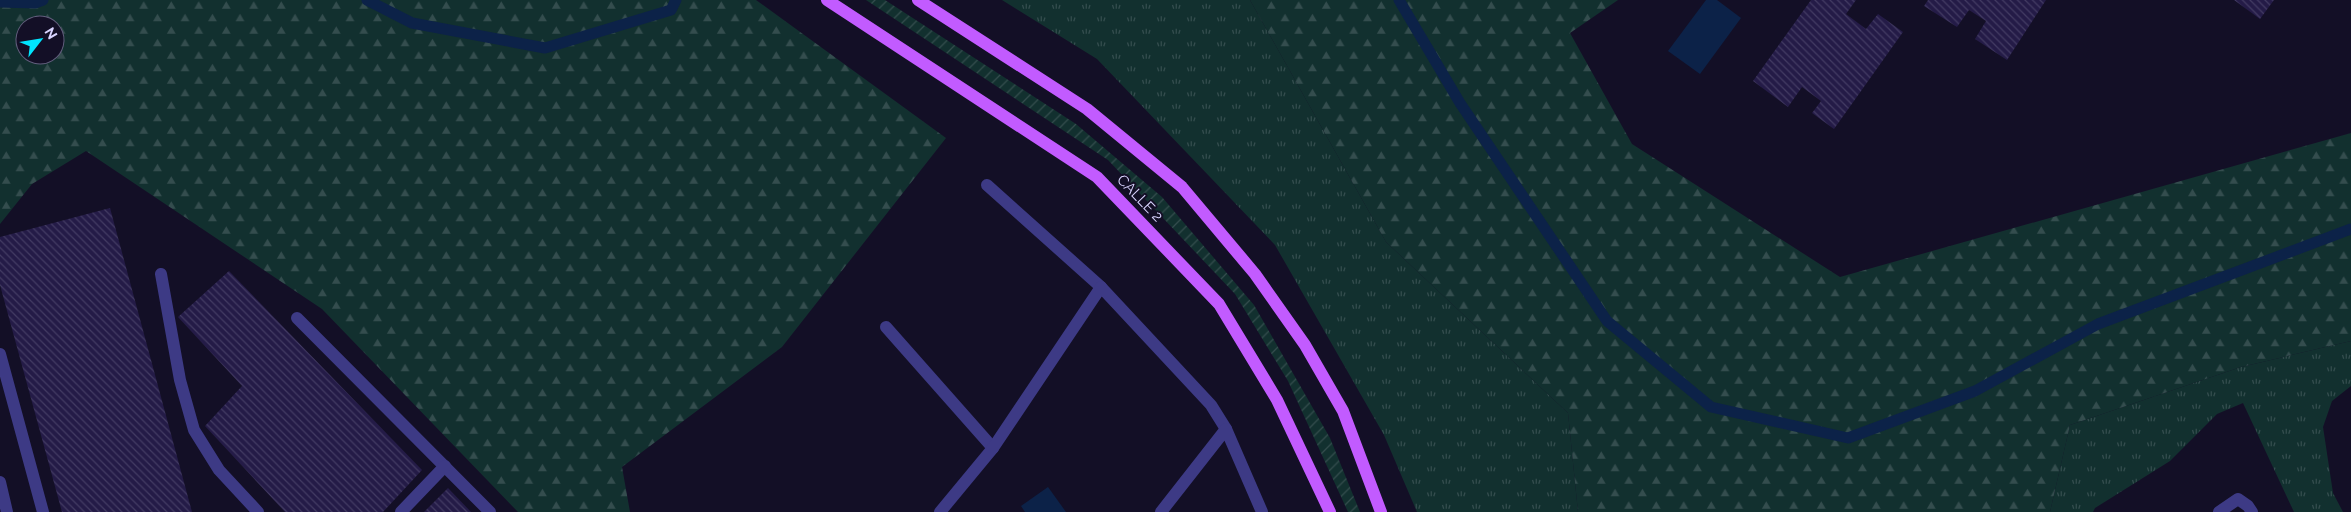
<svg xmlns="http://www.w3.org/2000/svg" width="2351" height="512" font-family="Raleway,sans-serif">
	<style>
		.grass { fill: url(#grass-tufts) }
		.forest { fill: url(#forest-firs); fill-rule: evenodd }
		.garden { fill: url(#garden-furrows) }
		.water { fill: #0c2248 }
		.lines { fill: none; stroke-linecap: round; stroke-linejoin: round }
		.stream { stroke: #0c2248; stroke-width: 11 }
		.building { fill: url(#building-back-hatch) }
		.minor { stroke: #3d3a85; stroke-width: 12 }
		.major { stroke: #c25bff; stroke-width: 12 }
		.labels { text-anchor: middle; stroke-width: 4; stroke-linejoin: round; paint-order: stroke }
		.street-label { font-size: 15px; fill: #d9d4ff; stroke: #130f26 }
	</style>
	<defs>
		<pattern id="grass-tufts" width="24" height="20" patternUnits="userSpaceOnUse" patternTransform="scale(1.25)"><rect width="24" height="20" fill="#12302f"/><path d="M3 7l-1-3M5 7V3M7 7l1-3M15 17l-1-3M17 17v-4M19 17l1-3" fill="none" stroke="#344d4e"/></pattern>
		<pattern id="forest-firs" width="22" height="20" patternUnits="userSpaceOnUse" patternTransform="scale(1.25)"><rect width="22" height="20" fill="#12302f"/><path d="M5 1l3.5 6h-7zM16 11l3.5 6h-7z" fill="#344d4e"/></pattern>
		<pattern id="garden-furrows" width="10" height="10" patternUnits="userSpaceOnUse" patternTransform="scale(1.25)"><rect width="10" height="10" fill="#12302f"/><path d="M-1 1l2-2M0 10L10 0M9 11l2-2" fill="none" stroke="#344d4e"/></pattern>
		<pattern id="building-back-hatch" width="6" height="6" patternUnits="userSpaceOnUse" patternTransform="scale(1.25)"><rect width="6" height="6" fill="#241b47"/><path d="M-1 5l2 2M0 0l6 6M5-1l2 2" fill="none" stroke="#433b63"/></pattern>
	</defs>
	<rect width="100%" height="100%" fill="#130f26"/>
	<g class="grass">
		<path d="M1002,0H1250L1386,242L1568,413L1578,512H1417L1384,435L1275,245L1097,59Z"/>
		<path d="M2351,341V386L2332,401L2323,427L2333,493L2343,512H2294L2243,403L2217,414L2170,461L2095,508L2093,512H2050L2070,425L2241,367Z"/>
	</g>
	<g class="forest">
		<path d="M0,0H756L946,138L782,347L622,467L630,512H518L322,309L86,151L32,184L0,224ZM25,25H55V55H25Z"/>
		<path d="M1250,0H1618L1570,33L1632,144L1840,277L2351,133V341L2241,367L2070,425L2050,512H1578L1568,413L1386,242Z"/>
	</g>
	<path class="garden" d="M866,0H885L1076,124L1162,197L1254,305L1330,438L1360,512H1348L1288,381L1235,294L1108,160Z"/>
	<g class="water">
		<path d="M1706,0H1717L1741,18L1700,74L1668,51Z"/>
		<path d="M1048,487L1066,512H1025L1021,506Z"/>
	</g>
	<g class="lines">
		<g class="stream">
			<path d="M367,0L412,23L545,48L671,10L676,0"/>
			<path d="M1399,0L1460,103L1607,321L1711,407L1848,438L1975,391L2098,324L2351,229"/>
			<path d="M0,2L35,3L43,0"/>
		</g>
	</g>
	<g class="building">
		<path d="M1811,0H1856L1846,14L1866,29L1878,14L1903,32L1834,129L1812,113L1821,101L1802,87L1788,107L1753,81Z"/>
		<path d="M1928,0H2046L2007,60L1975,39L1986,21L1969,10L1957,27L1924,6Z"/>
		<path d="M2234,0H2274L2260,19Z"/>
		<path d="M110,208L192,512H62L0,285V237Z"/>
		<path d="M229,271L422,470L383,512H285L205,426L242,386L178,317Z"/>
		<path d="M448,488L471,512H424Z"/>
	</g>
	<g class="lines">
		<g class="minor">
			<path d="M987,185L1101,287"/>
			<path d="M161,274L180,380L194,430L219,470L258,512"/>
			<path d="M297,318L490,512"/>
			<path d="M886,327L993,448"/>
			<path d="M0,354L43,512"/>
			<path d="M0,482L7,512"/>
			<path d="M401,512L445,466"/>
			<path d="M940,512L993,448L1101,287L1211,405L1226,429"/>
			<path d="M1161,512L1226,429L1262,512"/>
			<path d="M2219,512L2238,499L2248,506L2252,512"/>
		</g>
		<g class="major">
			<path d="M827,0L1097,177L1219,304L1277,400L1330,512"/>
			<path d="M918,0L1087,109L1182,187L1255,274L1305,345L1343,411L1381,512"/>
		</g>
	</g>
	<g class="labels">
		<g class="street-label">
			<text transform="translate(1140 198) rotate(46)" y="5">CALLE 2</text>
		</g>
	</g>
	<g transform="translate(40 40) rotate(59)"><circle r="24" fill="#130f26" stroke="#625e7d"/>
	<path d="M0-4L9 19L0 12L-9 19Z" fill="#00e5ff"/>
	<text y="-8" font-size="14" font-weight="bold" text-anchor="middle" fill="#d9d4ff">N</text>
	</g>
</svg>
